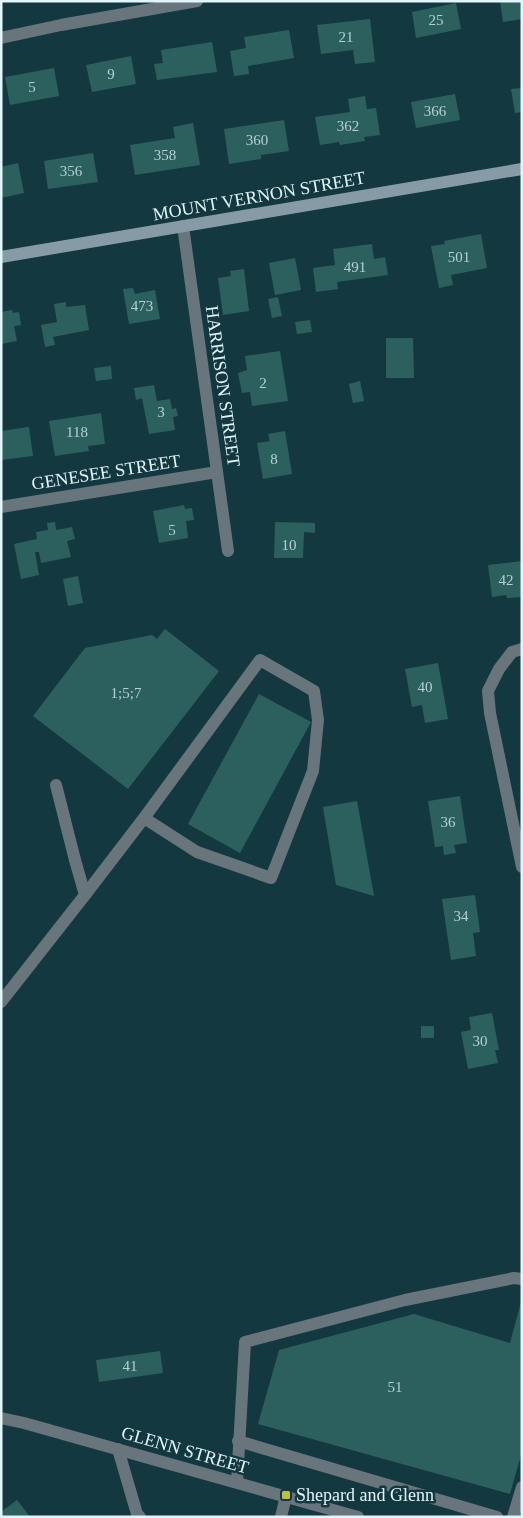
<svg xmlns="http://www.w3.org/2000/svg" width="523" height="1518" font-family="Georgia,serif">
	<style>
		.building { fill: #2c605f }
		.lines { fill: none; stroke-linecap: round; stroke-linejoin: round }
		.service { stroke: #69757d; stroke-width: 12 }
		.minor { stroke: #69757d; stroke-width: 12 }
		.secondary { stroke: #879ba7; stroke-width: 12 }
		.poi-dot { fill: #bfbe41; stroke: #143840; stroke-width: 2 }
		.labels { text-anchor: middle; stroke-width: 5; stroke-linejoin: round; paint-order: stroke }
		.number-label { font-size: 15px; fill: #b4d0d3 }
		.street-label { font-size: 18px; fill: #e2f5fa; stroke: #143840 }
		.poi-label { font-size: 18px; fill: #e2f5fa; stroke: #143840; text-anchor: start }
	</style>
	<rect width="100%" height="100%" fill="#143840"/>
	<g class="building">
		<path d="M500,1H522V19L503,22Z"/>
		<path d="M456,3L461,29L416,38L412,12Z"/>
		<path d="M370,19L375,62L355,64L353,50L321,54L317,25Z"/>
		<path d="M289,30L294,58L248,66L249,74L234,76L230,51L246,48L244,37Z"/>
		<path d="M212,42L217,72L157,80L154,64L163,63L161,50Z"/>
		<path d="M131,56L136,84L92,92L86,65Z"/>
		<path d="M54,68L59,96L10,105L5,77Z"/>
		<path d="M522,88V112L515,113L511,89Z"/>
		<path d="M455,94L460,120L416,128L411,102Z"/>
		<path d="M365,96L367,109L376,108L380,135L364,137L365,141L340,145L339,142L320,145L315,117L350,112L348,99Z"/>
		<path d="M284,120L289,151L261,155V159L229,164L224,129Z"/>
		<path d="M193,123L200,165L135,175L130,145L175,138L173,127Z"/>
		<path d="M93,153L98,182L48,189L44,161Z"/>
		<path d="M18,163L24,193L1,198V167Z"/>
		<path d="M481,234L487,268L451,275L453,285L439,288L431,246L445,244L444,241Z"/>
		<path d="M372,244L374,259L385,257L388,275L337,282L338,289L316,292L313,268L335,265L333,249Z"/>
		<path d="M295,258L301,290L275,295L269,263Z"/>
		<path d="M244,269L249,311L223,315L218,278L231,276L230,271Z"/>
		<path d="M133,288L135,294L155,290L160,319L129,324L123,289Z"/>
		<path d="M278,297L282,316L272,318L268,299Z"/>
		<path d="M66,302V307L85,305L89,330L53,337L55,345L45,347L41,325L57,322L54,304Z"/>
		<path d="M12,310L13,313L19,312L21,325L14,326L17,341L1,344V312Z"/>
		<path d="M310,320L312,332L297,334L295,322Z"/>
		<path d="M386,338H413L414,378H386Z"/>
		<path d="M280,351L288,401L252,406L250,392L242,393L238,373L247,370L245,356Z"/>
		<path d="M111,366L112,379L96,381L94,368Z"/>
		<path d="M360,381L364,401L353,403L349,384Z"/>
		<path d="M154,385L157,401L170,399L172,409L176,408L178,416L173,417L175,430L149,434L142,398L136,400L134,388Z"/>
		<path d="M101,413L105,444L88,446L89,451L55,456L49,421Z"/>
		<path d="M29,427L33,456L1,460V431Z"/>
		<path d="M285,431L292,474L263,479L257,443L270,441L268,434Z"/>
		<path d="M184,505L185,509L192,508L194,520L186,521L188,538L159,543L153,511Z"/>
		<path d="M55,522L56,530L72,527L75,539L67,541L71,557L41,563L39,552H35L39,575L21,579L14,544L37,539L36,532L48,530L47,523Z"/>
		<path d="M275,522L315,523V533L304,532L303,558H274Z"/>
		<path d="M522,561V597L507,598L506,595L492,597L488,565Z"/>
		<path d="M78,576L83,603L68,606L63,579Z"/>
		<path d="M165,629L219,671L128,789L33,716L85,648L152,635L157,639Z"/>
		<path d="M438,663L448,719L425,723L422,705L412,707L405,669Z"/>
		<path d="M259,694L311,722L240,853L188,824Z"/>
		<path d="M460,796L467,843L454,845L456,853L444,855L443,846L435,847L428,801Z"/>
		<path d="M357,801L374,896L336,885L323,807Z"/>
		<path d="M475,895L480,932L473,933L476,956L451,960L442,899Z"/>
		<path d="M492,1013L499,1050H495L498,1063L468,1069L461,1032L471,1030L469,1017Z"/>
		<rect x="421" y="1026" width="13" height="12"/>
		<path d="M521,1302L522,1452L510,1494L258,1424L279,1350L414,1314L510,1343Z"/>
		<path d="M160,1351L163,1373L99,1382L96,1360Z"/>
		<path d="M17,1500L30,1517H1V1512Z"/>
	</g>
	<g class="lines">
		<g class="service">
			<path d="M56,785L75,860"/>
			<path d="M85,895L144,818L260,660L314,691L318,720L313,771L271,878L197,852L144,818"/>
			<path d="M238,1441L497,1517"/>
			<path d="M118,1449L137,1514L140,1517"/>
			<path d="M237,1482L245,1342L405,1300L514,1278L522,1279"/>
			<path d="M513,1517L522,1487"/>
		</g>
		<g class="minor">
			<path d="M1,38L61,25L197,1"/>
			<path d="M183,226L228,551"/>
			<path d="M1,507L217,472"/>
			<path d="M522,649L512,652L499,669L488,691L490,713L522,867"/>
			<path d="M1,1002L85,895L75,860"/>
			<path d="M1,1418L24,1423L358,1517"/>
			<path d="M281,1517L286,1496"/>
		</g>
		<path class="secondary" d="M1,257L522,169"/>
	</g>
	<rect class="poi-dot" x="281" y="1490" width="10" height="10" rx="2.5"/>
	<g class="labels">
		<g class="number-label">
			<text x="436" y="25">25</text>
			<text x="346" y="42">21</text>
			<text x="111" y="79">9</text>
			<text x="32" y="92">5</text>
			<text x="435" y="116">366</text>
			<text x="348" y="131">362</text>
			<text x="257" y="145">360</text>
			<text x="165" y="160">358</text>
			<text x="71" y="176">356</text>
			<text x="459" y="262">501</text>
			<text x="355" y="272">491</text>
			<text x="142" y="311">473</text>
			<text x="263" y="388">2</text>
			<text x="161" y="417">3</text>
			<text x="77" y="437">118</text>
			<text x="274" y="464">8</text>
			<text x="172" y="535">5</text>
			<text x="289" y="550">10</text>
			<text x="506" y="585">42</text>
			<text x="425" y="692">40</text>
			<text x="126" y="698">1;5;7</text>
			<text x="448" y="827">36</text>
			<text x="461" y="921">34</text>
			<text x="480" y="1046">30</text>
			<text x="130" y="1371">41</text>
			<text x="395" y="1392">51</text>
		</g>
		<g class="street-label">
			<text transform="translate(259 196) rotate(-10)" y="6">MOUNT VERNON STREET</text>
			<text transform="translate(223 386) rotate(82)" y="6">HARRISON STREET</text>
			<text transform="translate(106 472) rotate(-9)" y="6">GENESEE STREET</text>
			<text transform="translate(185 1450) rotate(16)" y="6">GLENN STREET</text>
		</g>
		<g class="poi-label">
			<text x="296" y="1501">Shepard and Glenn</text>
		</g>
	</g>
	<rect width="523" height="1518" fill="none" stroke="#e2f5fa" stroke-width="5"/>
</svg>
